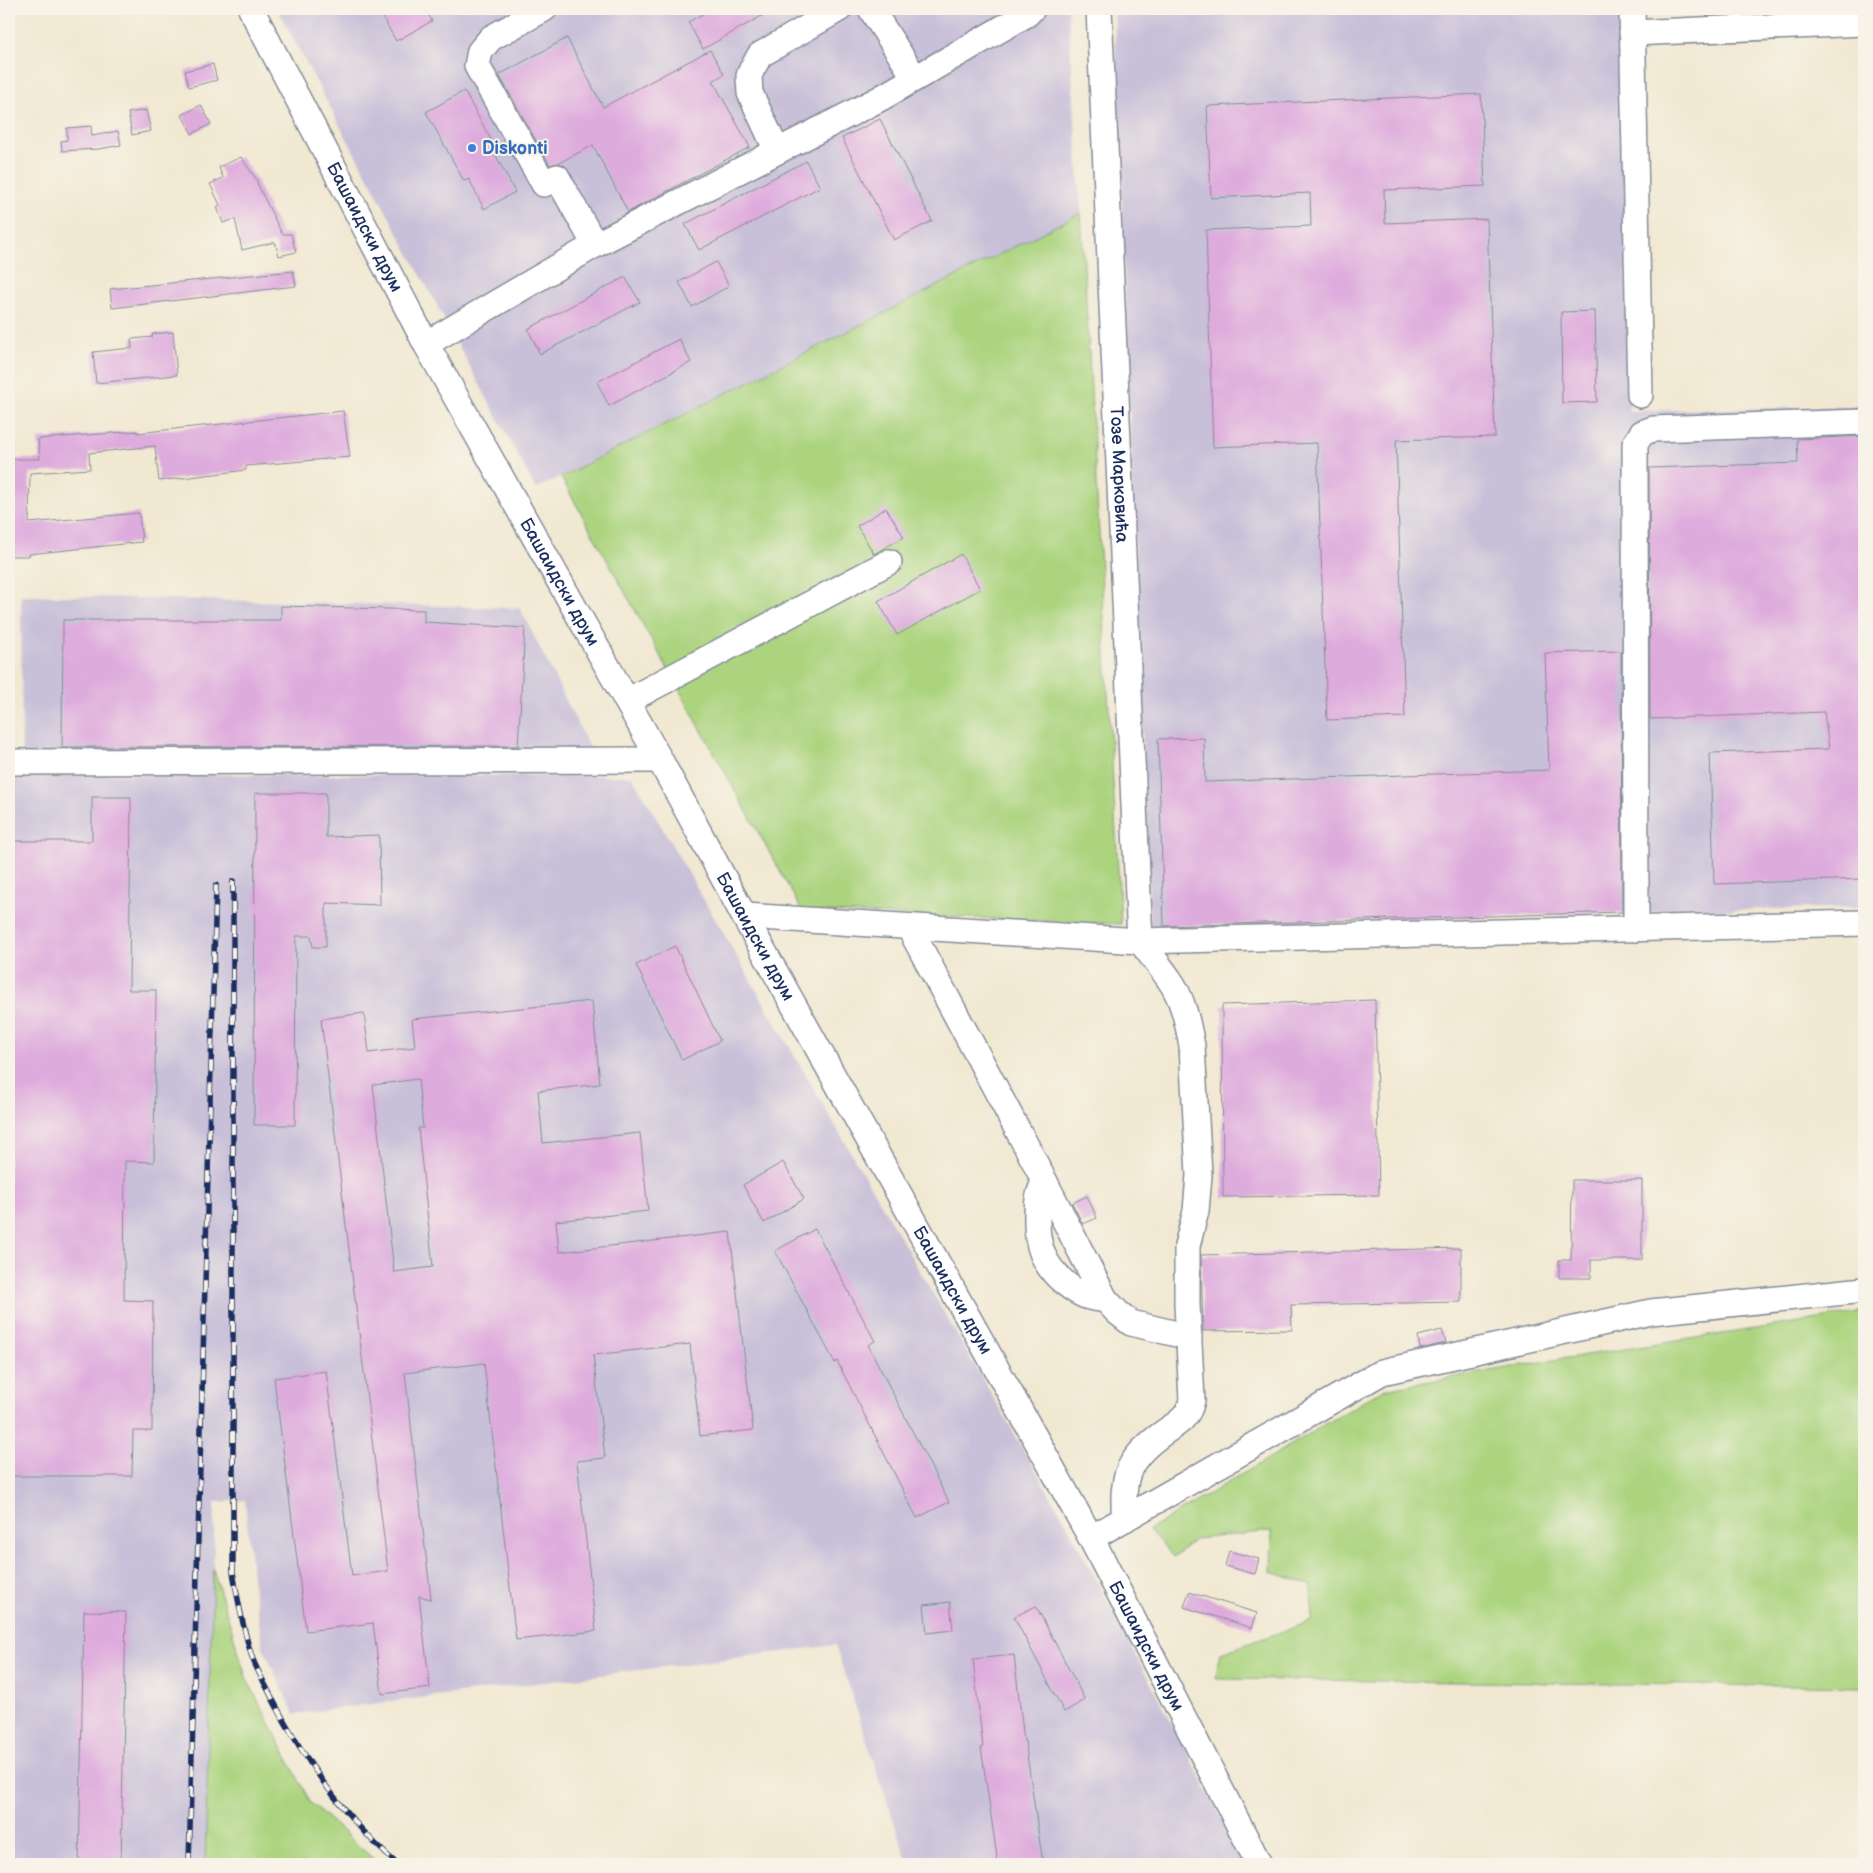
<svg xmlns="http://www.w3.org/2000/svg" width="1873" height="1873" font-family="'Balsamiq Sans',sans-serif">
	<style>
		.industrial { fill: #c8bfd8 }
		.green { fill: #acd47f; stroke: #64826e }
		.building { fill: #deabdd; fill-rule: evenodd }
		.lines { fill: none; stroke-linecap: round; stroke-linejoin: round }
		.minor-casing { stroke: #868c98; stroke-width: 28 }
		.minor { stroke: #fff; stroke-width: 25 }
		.rail-casing { stroke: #1b2f5e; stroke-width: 5.5 }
		.rail { stroke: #f7f3e8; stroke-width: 4; stroke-dasharray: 11; stroke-linecap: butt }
		.shop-dot { fill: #3f7fe0; stroke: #f7f3e8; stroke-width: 2 }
		.labels { text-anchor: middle; stroke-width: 4; stroke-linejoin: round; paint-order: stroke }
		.shop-label { font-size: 18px; font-weight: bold; fill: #366cbe; stroke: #f7f3e8; text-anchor: start }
		.street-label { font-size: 18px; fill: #1b2f5e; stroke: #f7f3e8 }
	</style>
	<rect width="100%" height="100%" fill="#f7f3e8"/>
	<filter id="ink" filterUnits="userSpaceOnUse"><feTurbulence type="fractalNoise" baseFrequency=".02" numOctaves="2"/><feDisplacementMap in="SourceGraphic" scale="10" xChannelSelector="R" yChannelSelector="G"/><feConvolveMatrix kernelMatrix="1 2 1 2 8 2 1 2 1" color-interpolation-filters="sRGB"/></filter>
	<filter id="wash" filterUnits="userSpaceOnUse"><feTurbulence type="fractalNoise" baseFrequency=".0096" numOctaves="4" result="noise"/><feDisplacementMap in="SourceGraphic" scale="20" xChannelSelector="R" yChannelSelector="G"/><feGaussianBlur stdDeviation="1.12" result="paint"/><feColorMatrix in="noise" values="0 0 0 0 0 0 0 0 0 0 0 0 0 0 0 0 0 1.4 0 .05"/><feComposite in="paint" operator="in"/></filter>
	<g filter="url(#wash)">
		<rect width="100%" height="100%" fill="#f1e8d1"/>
		<g class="industrial">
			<path d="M277,9H1068L1081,213L536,489Z"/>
			<path d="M1114,9H1622L1629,411L1864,406V907L1633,912L1150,927Z"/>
			<path d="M21,595L520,608L593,755L22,758Z"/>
			<path d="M9,774L632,776L1065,1521L1246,1864H908L835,1645L294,1714L263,1647L253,1585L245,1500L215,1502L205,1864H9Z"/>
		</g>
		<g class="green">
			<path d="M1081,213L1121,924L802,911L561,477Z"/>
			<path d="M1864,1312V1687L1215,1679L1221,1653L1312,1621L1311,1585L1271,1572L1272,1531L1195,1539L1174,1557L1149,1530L1384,1389L1541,1362Z"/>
			<path d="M213,1569L246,1677L310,1802L379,1864H205Z"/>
		</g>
		<g id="blocks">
			<g class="building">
				<path d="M378,9H425L432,21L396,41Z"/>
				<path d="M712,9H774L703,49L688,22Z"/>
				<path d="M567,38L603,107L710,50L724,74L713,81L750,147L628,212L593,145L559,163L550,165L499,75Z"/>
				<path d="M213,64L217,80L189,87L185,71Z"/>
				<path d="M464,91L495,147L492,148L515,192L484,209L469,179L464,181L426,112Z"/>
				<path d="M1481,94L1485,186L1384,190L1385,223L1487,219L1495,437L1396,440L1405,717L1327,720L1317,443L1213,447L1206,230L1311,226L1310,193L1211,198L1207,106Z"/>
				<path d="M201,105L211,124L192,134L182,115Z"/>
				<path d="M146,110L151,131L132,135L128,113Z"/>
				<path d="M880,119L932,221L894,240L842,138Z"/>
				<path d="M91,126L92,136L118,131L121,145L99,149L62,151L61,141L67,140V128Z"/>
				<path d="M241,157L258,182L257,183L282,234H291L296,252L279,256L275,242L242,250L235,219L223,223L217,207L220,205L210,184L223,178L219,167Z"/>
				<path d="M806,161L820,187L699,250L685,224Z"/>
				<path d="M716,262L729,286L692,307L679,282Z"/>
				<path d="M293,271L296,286L112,308L110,289Z"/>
				<path d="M625,277L640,302L540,354L528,329Z"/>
				<path d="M1595,311L1597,402L1562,403L1561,312Z"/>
				<path d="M173,332L177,375L96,383L93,352L132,348L131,339L153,337L152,334Z"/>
				<path d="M679,339L691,362L609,406L597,382Z"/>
				<path d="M343,411L350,457L246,466V470L159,481L155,446L89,453L90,469L30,473L29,523L139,513L142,542L29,554V556H10L11,459H40L38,439L137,431V433Z"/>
				<path d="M1864,436V879L1714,884L1710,753L1829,749L1824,712L1650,719L1649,468L1798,463L1797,439Z"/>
				<path d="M886,508L904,537L874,554L857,526Z"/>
				<path d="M961,554L980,589L897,635L878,601Z"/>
				<path d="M281,606L424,610V622L525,628L518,746L62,747L63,620H281Z"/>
				<path d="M1621,651L1622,912L1164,926L1158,739L1204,738L1205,782L1549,770L1545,653Z"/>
				<path d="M255,793H326V837L379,835L380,905L326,903V947H313L311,936H296L295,1125H254Z"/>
				<path d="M92,797H131L129,990H156L154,1162L125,1161L124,1300L153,1301L152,1431H133L132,1476H9V841H92Z"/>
				<path d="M675,946L720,1041L682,1060L636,965Z"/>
				<path d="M1375,1000L1379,1195L1223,1197L1222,1005Z"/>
				<path d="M592,1001L600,1084L538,1091L543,1143L640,1133L648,1211L556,1221L559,1252L730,1232L753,1430L700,1436L690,1344L593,1355L605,1458L577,1461L596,1631L516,1640L484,1363L405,1373L431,1599L419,1596L430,1688L382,1694L373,1623L306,1631L274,1378L326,1371L352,1576L388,1571L321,1019L364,1013L369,1053L415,1047L412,1019ZM418,1079L423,1128H418L433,1267L394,1272L373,1085Z"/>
				<path d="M783,1162L804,1199L764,1223L743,1185Z"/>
				<path d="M1572,1180H1642V1260H1591V1278H1559V1260H1571Z"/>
				<path d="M1087,1196L1097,1218L1083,1224L1072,1203Z"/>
				<path d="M815,1229L875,1341L868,1345L949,1502L917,1518L837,1361L835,1363L775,1251Z"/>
				<path d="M1461,1248V1302L1291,1305L1292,1330L1203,1331L1201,1255Z"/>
				<path d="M1442,1330L1446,1343L1420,1349L1418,1336Z"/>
				<path d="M1229,1551L1259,1559L1255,1574L1225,1566Z"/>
				<path d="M1189,1592L1257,1613L1252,1628L1184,1607Z"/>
				<path d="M950,1602L953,1630L927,1633L924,1605Z"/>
				<path d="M1036,1606L1085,1700L1064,1712L1014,1617Z"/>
				<path d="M84,1611L126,1612L121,1864H79Z"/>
				<path d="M1014,1655L1024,1741H1025L1043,1864H998L981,1747H983L973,1659Z"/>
			</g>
		</g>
	</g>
	<g filter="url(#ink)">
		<use href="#blocks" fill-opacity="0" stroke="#868c98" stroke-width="1"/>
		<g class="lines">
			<defs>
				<g id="minor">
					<path id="s1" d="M251,9L426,344L660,760L744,916L1091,1538L1259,1864"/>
					<path d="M544,9L491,38L480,51L477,66L544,184L557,177L595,245"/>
					<path d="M871,9L915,78"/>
					<path id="s2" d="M1099,9L1140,941C1150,954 1160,966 1169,979C1183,998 1188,1024 1192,1046L1199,1175L1196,1211L1187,1246V1304L1192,1400C1189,1416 1180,1422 1166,1431C1130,1456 1120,1474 1125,1519"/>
					<path d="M1632,9L1640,395"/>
					<path d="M1632,33L1864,23"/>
					<path d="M777,151L750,93L749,76L752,69L760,55L839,9"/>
					<path d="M426,344L595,245L881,98L1027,14L1032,9"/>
					<path d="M627,701L889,562"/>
					<path d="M9,762L660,760"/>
					<path d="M744,916L1140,941L1864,923"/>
					<path d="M909,927L1030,1153L1105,1299L1117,1312L1131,1323L1189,1337"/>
					<path d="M1636,929L1635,444L1642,433L1653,429L1864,422"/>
					<path d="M1045,1182C1038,1192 1037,1203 1037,1216C1036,1244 1043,1266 1066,1284C1079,1294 1088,1299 1105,1299"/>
					<path d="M1091,1538L1382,1372L1651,1312L1864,1290"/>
				</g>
			</defs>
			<use href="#minor" class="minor-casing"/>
			<use href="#minor" class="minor"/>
			<defs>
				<g id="rail">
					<path d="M233,881V1572C238,1601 243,1629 252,1657C257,1671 266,1685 272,1698C304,1760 345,1818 397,1864"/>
					<path d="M189,1864L216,885"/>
				</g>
			</defs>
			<use href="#rail" class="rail-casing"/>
			<use href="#rail" class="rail"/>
		</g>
	</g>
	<circle class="shop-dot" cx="472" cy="148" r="5"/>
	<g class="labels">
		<g class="shop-label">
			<text x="482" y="154">Diskonti</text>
		</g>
		<g class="street-label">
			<text dy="6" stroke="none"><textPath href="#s1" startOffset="246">Башаидски друм</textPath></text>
			<text dy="6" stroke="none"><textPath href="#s2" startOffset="466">Тозе Марковића</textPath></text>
			<text dy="6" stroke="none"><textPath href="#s1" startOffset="651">Башаидски друм</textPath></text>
			<text dy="6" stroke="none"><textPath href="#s1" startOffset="1056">Башаидски друм</textPath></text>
			<text dy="6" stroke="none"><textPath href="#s1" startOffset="1461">Башаидски друм</textPath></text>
			<text dy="6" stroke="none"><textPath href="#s1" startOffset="1866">Башаидски друм</textPath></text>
		</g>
	</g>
	<rect width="1873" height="1873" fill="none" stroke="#f7f3e8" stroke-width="30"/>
</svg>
